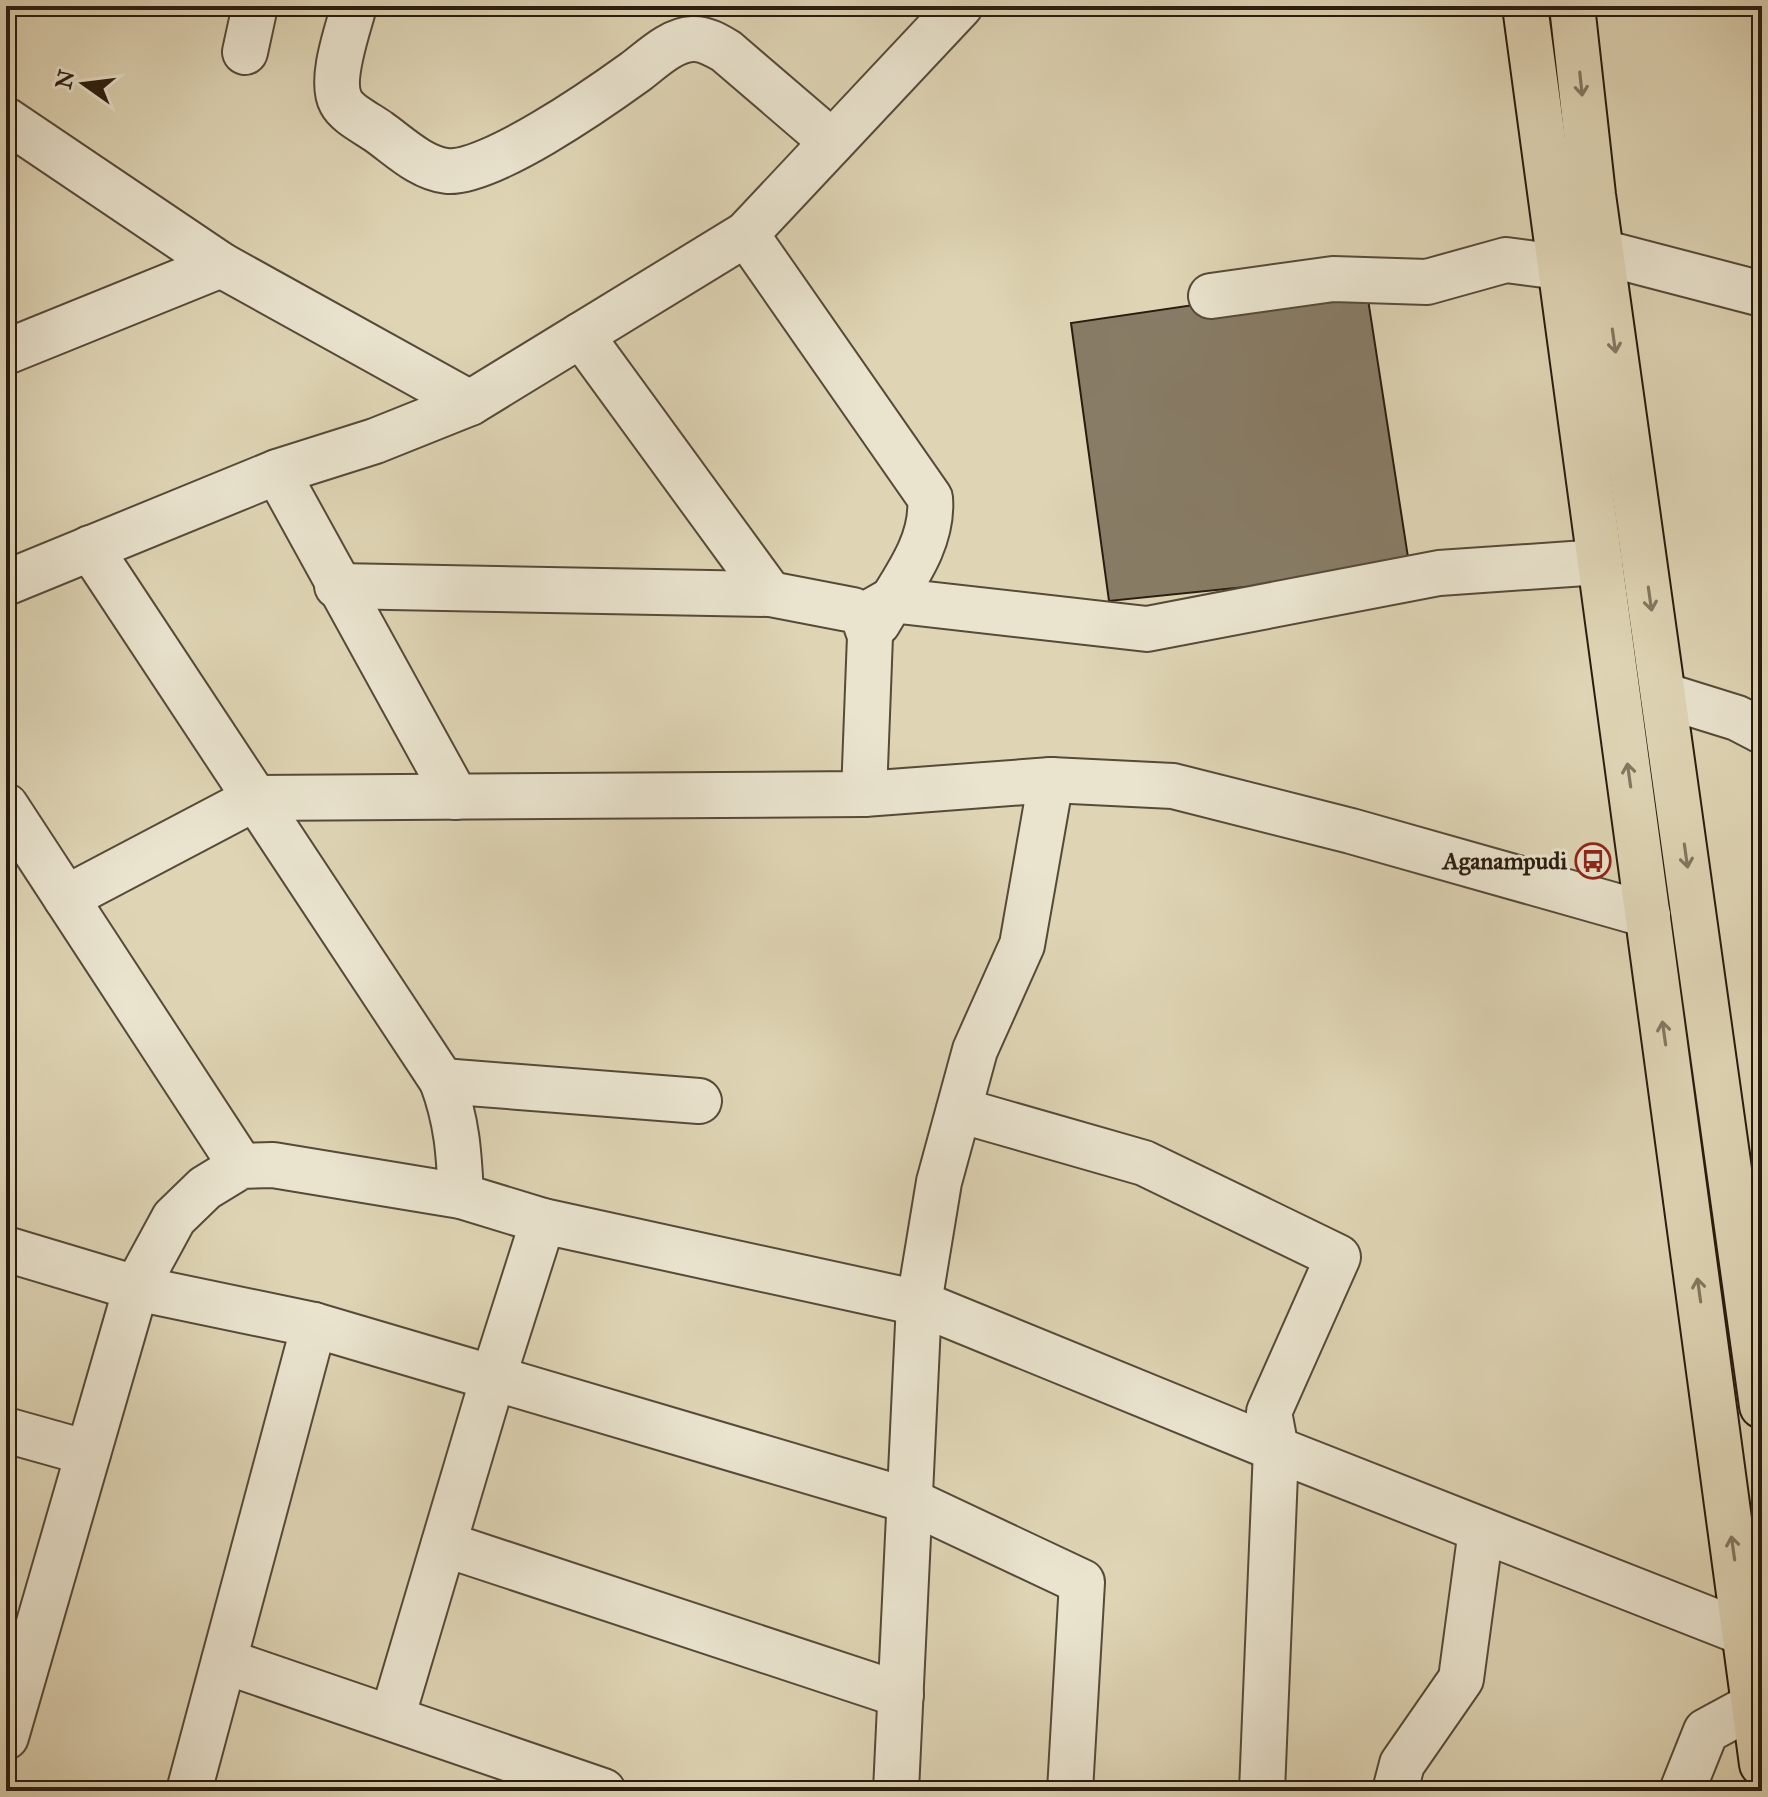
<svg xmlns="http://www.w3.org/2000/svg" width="1768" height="1797" font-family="'IM FELL Great Primer',serif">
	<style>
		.building { fill: #887c66; stroke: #291c10; stroke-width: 2 }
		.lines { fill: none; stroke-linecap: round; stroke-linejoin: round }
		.minor-casing { stroke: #564a39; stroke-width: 48 }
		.major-casing { stroke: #291c10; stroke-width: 48 }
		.minor { stroke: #eae4cf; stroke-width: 44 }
		.major { stroke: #dfd5b5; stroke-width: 44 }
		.oneway { stroke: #847862 }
		.labels { text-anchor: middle; stroke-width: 6; stroke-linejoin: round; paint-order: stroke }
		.poi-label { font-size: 24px; font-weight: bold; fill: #291c10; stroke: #eae4cf; text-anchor: end }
	</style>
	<rect width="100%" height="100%" fill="#dfd5b5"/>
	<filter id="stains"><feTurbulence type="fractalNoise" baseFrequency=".0025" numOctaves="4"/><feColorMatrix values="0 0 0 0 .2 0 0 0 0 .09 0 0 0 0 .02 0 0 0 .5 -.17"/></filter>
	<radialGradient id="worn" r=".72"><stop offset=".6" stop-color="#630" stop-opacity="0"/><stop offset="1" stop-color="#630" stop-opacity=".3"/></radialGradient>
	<path class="building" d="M1365,280L1410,570L1109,601L1071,323Z"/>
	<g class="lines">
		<defs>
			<g id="minor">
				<path d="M354,6C348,29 329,80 341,102C347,114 368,124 379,132C400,147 421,168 447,171C489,175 599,98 635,72C651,60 671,40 692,39C704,38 716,45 726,51L832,142"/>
				<path d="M245,52L255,6"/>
				<path d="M6,120L221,265L470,403"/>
				<path d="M746,234L930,498C934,545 900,584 878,623"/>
				<path d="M1601,252L1762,294"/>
				<path d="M1211,296L1333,279L1427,282L1506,260L1560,267"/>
				<path d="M581,335L770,594"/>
				<path d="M6,352L221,265"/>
				<path d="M277,472L456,797"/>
				<path d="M90,548L442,1081C457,1121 459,1153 461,1196"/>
				<path d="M6,583L277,472L375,441L470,403L746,234L960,6"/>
				<path d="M337,586L770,594L853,610L863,616L870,636L864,794"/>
				<path d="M863,616L891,600L1147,629L1439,573L1600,562"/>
				<path d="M1663,695L1737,718L1762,731"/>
				<path d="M6,806L241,1166"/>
				<path d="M66,898L256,798L864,794L1051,780L1173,786L1351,831L1648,915"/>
				<path d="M442,1081L699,1101"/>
				<path d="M959,1110L1144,1163L1338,1257L1269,1412L1276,1449"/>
				<path d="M6,1249L136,1288L314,1325"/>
				<path d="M6,1430L88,1453"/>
				<path d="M444,1544L901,1695"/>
				<path d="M224,1661L603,1791"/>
				<path d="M392,1718L493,1378L543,1221"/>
				<path d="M6,1737L136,1288L174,1218L205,1188L241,1166L273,1165L461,1196L543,1221L919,1303L1276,1449"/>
				<path d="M189,1791L314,1325L910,1501L1082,1582L1070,1791"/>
				<path d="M896,1791L919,1303L939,1182L975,1050L1022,945L1051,780"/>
				<path d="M1262,1791L1276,1449L1744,1633"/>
				<path d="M1395,1791L1402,1764L1461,1679L1481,1530"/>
				<path d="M1682,1791L1706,1731L1754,1705"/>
			</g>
			<g id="major">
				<path d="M1525,6L1762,1764"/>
				<path d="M1572,6L1593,195L1762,1406"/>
			</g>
		</defs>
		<use href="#minor" class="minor-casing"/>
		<use href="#major" class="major-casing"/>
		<use href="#minor" class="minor"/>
		<use href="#major" class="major"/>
	</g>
	<defs><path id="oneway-shaft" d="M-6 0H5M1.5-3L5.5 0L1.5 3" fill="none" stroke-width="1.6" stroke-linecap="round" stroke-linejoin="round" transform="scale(2)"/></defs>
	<g class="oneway">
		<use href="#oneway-shaft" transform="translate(1581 84) rotate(84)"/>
		<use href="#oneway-shaft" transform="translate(1614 341) rotate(82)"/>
		<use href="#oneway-shaft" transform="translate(1650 599) rotate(82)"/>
		<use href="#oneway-shaft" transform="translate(1629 775) rotate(-98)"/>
		<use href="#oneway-shaft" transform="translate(1686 856) rotate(82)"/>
		<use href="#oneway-shaft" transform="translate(1664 1033) rotate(-98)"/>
		<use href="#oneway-shaft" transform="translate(1699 1290) rotate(-98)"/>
		<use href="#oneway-shaft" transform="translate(1733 1548) rotate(-98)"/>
	</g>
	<defs>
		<symbol id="bus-ring" viewBox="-11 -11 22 22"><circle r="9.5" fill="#eae4cf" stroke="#8f2418" stroke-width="1.5"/><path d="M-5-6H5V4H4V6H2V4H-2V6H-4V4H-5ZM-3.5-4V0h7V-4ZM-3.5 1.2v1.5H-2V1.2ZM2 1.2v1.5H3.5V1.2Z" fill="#8f2418"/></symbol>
	</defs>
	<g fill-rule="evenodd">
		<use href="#bus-ring" x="1573" y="841" width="40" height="40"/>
	</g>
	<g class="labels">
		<g class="poi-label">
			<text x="1567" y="869">Aganampudi</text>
		</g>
	</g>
	<rect width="1768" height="1797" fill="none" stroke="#dfd5b5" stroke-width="32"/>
	<rect x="8" y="8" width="1752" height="1781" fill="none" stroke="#291c10" stroke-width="4"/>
	<rect x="16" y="16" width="1736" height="1765" fill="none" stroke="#291c10" stroke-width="2"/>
	<g transform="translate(84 84) rotate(284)" stroke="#eae4cf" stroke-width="6" paint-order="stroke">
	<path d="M0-6L14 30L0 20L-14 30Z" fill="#291c10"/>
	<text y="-12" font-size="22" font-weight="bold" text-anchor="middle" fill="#291c10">N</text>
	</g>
	<rect width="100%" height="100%" filter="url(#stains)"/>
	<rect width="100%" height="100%" fill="url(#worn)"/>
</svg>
